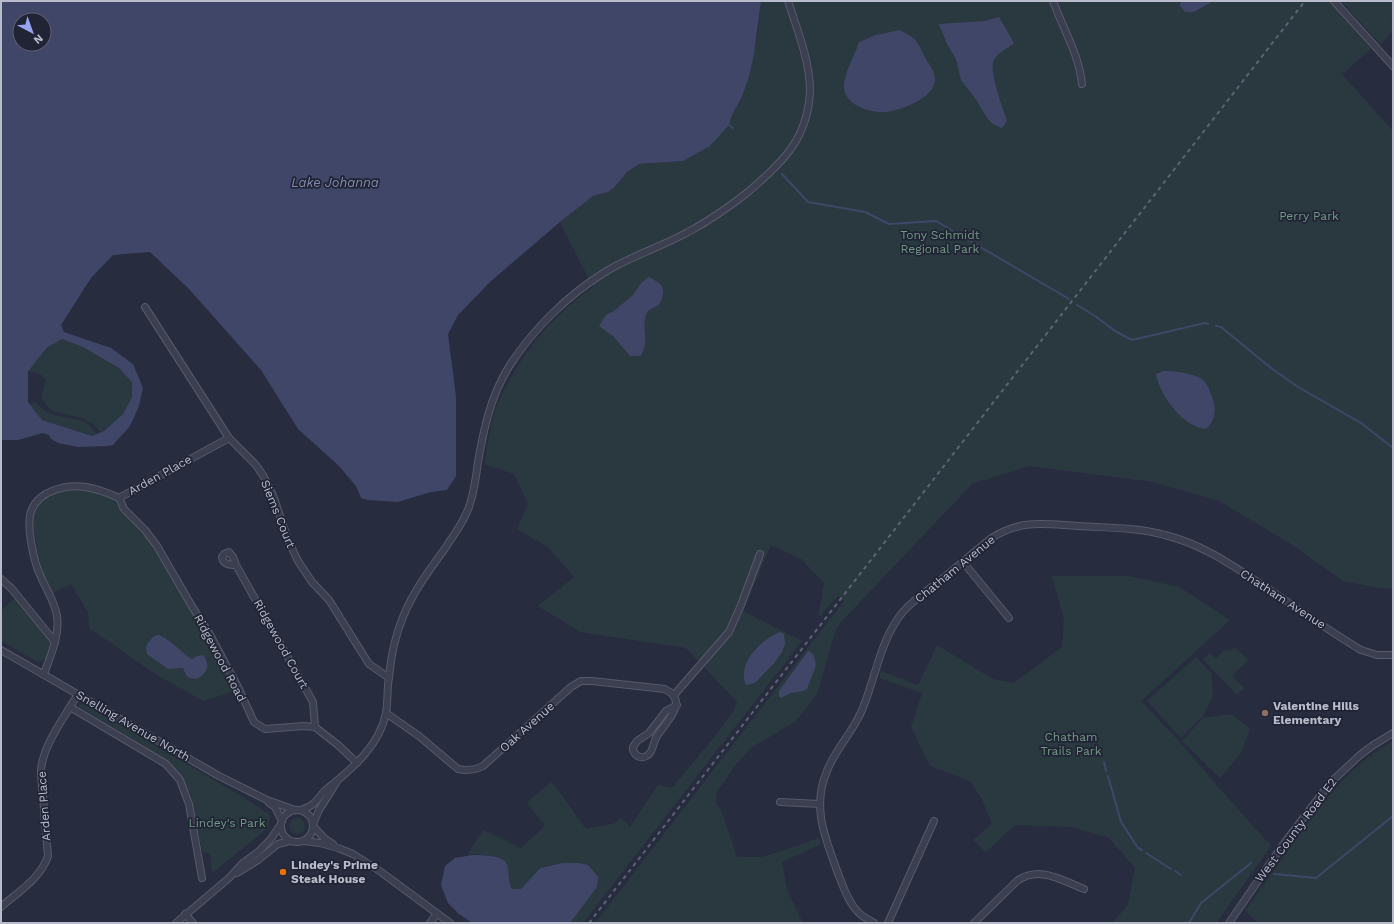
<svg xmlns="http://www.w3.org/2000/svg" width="1394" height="924" font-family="'Work Sans',sans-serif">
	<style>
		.green { fill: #2a3940; fill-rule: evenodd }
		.water { fill: #3f4667; fill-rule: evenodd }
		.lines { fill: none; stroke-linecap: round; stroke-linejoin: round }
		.stream { stroke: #3f4667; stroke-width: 2 }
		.minor-casing { stroke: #565a6a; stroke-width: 8 }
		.minor { stroke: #3c3f4f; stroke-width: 6 }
		.rail { stroke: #5e6276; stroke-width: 2; stroke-dasharray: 4 4; stroke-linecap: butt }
		.education-dot { fill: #8d6e63; stroke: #202435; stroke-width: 1.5 }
		.food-dot { fill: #e8710a; stroke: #202435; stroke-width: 1.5 }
		.labels { text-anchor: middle; stroke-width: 3.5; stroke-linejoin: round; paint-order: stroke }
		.park-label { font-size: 12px; fill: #719983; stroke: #202435 }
		.street-label { font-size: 12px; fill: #b8bbca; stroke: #202435 }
		.poi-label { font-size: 12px; font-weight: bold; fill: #b8bbca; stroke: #202435; text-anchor: start }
		.water-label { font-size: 13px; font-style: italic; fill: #828baf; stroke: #202435 }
	</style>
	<rect width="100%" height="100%" fill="#282c3f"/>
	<g class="green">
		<path d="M761,1H1330L1371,49L1342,74L1393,131V589L1379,588L1343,581L1288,542L1219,501L1153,482L1029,466L972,484L841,622L836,630L830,649L817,694L796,721L751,748L734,767L717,791L716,803L721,810L737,857H762L785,850L819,838L821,844L782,862L787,890L803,923H595L844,601L838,596L818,618L824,583L801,559L771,545L743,611L802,641L583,923H570L578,911V863H562L540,868L521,889H512L508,882L503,859C492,856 478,853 467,855L483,830L521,848L545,826L527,802L551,782L556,787L586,829L616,823L621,818L630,827L658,785L672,788L720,730L734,710L737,702L686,648L580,632L538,606L574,577L548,547L517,529L528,504L514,474L484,464C487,448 489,432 493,416C496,405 501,395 507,385C527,346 557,312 593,287L560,222L593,196L608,192L614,188L627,172L639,164L683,161L729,125L732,115L742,98L749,77L758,32Z"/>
		<path d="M1341,1H1393V16L1391,22L1393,23V29L1381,45Z"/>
		<path d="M62,339L83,347L119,368L132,381V397L123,414L104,431L100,432L95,425L82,418L52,411L42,399V395L46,380L43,376L30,371L28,372C37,358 47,346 62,339Z"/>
		<path d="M35,402C52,419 61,415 82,421C88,423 93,430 97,434L92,436L42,420L30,404Z"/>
		<path d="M66,489H76L103,493L112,498L123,513L151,542L204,633L236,690L203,701L154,673L89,628L88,612L71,584L53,593L45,579L40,563L32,520L35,510L38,505L55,493ZM167,638L180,651L192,659L204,655L208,662L186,676L183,668L168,669Z"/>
		<path d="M1052,576H1127L1152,581L1179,587L1230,620L1141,701L1177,739L1229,799L1271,846L1216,923H1113L1128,904L1135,868L1109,838L1071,827L1015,825L986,852L973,840L992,824L982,799L970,781L930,766L911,727L922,693L879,678L881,671L918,685L937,645L993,679L1013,683L1026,674L1062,647L1064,620Z"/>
		<path d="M15,598L50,640V643L46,659L39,662L36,661L1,641V611Z"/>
		<path d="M1235,647L1248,660L1232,676L1244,688L1237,695L1203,659L1210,653L1216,658L1225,650L1230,651Z"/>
		<path d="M1196,657L1211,673L1213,696L1203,716L1181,738L1147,701Z"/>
		<path d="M81,702L248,800L270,815L268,828L212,873L210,853H205L202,851L191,794L184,781L175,769L169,763L147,748L80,707L79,704Z"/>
		<path d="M1231,714L1250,729L1241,753L1220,778L1182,741L1203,718Z"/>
		<path d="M1393,741V923H1258L1245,911C1262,887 1279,863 1296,839C1324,800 1350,765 1393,741Z"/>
		<circle cx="297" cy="826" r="8"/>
	</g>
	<g class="water">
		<path d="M1,1H761L754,54L749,77L742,97L732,115L729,125L710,146L683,161L639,164L627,172L614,188L608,192L593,196L560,222L491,281L458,315L448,334L456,397V476L447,490L431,492L398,502L368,500L361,498L356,486L338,465L298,429L261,370L189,289L150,252L113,255L91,278L61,325L64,332L111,348L133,364L143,388L139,406L130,426L113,445L107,446L78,447L58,443L51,439L49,435L43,433L18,440H1ZM20,20H44V44H20ZM62,339L83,347L119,368L132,382V397L123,414L104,431L92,436L42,420L28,402V372L36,361L48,347Z"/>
		<path d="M1181,1H1213L1194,12H1185L1180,5Z"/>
		<path d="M999,17L1014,43C1008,49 996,53 993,62C990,75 1003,108 1007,121L1002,128L993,124L987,118L975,98L961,80L956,59L947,44L939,24L985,21Z"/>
		<path d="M900,30C904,33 910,35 913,38C919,42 922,53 926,59C930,66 936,73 935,81C933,97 906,108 892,111C877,115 846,108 844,88C843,75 855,55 859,42L876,35Z"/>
		<path d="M649,277C659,283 666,285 662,298C661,301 660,304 657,306C652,309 648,309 646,315C641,329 650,338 641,356H630L614,337L599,326L606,315L614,311L633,295L641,283Z"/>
		<path d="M1163,371C1173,371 1193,373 1202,379C1206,382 1209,388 1210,392C1216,405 1218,418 1206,429C1183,427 1160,396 1156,374Z"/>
		<path d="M780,632L784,634L785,644L782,652L775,662L755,683L746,685C736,663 762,639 780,632Z"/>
		<path d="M159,635C172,640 180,652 192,659L197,656L204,655C210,666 208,672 197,679C187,678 187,678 183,668L168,669L147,654L146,648L147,644L154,636Z"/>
		<path d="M808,651L813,654L816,664L815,668L807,689L804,691L791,693L781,698L779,696V691Z"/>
		<path d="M472,855C480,855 504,855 507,864C510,873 507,879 512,889H521L540,868L562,863H578L588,865L598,877L597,887L570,923H472L459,914L448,903L441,885L445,866L455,858Z"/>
	</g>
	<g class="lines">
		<g class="stream">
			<path d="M729,125L733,128"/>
			<path d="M782,174L808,202L865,212L889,224L936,221L1069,299"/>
			<path d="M1077,305L1095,316L1115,331L1132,340L1205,323L1208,324"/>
			<path d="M1216,326L1221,327L1271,368L1298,387L1361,423L1393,448"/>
			<path d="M1104,762L1106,771"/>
			<path d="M1108,776L1121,822L1138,848L1142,850"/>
			<path d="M1146,853L1171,869"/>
			<path d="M1175,871L1181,875"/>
			<path d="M1274,874L1316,878L1393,816"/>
			<path d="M1189,923L1201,903L1251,863"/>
		</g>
		<defs>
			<g id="minor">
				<path d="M1053,1C1063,29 1079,54 1082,84"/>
				<path d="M1334,1L1393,66"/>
				<path d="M145,307L229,438L256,465L264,477L273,495L288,540L298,561L312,582L329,600L369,664L389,678"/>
				<path d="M119,498L124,509L145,530L157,546L193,608L209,633L238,687L254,722L265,729L304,726L315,727L338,745L357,763"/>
				<path d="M963,562L1009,618"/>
				<path d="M236,565C230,565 223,565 222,557L224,554L229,552L233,557L236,565L313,702L315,727"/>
				<path d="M1,579L12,589L55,642"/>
				<path d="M1,650L219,776L267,800L295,810"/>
				<path d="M44,674C50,657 60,635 57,616C55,602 46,589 41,577C34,563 25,523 32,509C35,501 44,494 52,491C75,481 97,488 119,498L229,438"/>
				<path d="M674,695L729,632L741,605L760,554"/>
				<path d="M70,707L166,764L180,780L189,804L202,878"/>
				<path d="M386,713L419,736L458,769C467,771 475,770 483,766L571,687L581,681H592L665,689C691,702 664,723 656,738C653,743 653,752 648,755C642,760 635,756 633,750V747L637,741L649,733L666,711L677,705"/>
				<path d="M780,802L820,804"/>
				<path d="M269,803L275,807L282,821"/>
				<circle cx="297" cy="826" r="16"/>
				<path d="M301,810C305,808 311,807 314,803C319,799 322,792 328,788C352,769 380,745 386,713C388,701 387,688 389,677C391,656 395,636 403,617C413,592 430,569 446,547C454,534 464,522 469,507C474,493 476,477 478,462C484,427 491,395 510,365C534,328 568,295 605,272C631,256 661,247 688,232C709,221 729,207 748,192C782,163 808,139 810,91C810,61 797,29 788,1"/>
				<path d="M313,824L319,810L336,783"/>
				<path d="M313,826L324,838L333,844"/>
				<path d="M304,841L320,843L338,848L353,854L381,872L450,923"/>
				<path d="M237,873L258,860L278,844L290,841"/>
				<path d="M1,907C18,892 41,878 48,856L41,774C40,749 65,716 78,694"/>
				<path d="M185,914L193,923"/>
				<path d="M176,923L229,878L243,863L258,852L270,840L281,824"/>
				<path d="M430,923L437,913"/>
				<path d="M874,923C869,920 863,917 859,913C849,903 844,889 839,876C826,840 811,808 827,771C836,747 855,731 864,705C876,675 881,639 902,613C911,602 924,593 936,584C954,569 972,554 990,539C1021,519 1042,524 1078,526C1107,528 1137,527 1165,535C1201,544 1229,563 1259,583C1293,605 1326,629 1361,650L1377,655H1393"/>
				<path d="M888,923L934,821"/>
				<path d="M974,923L1017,881C1039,865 1061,880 1084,889"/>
				<path d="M1229,923L1282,846L1330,783L1360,755L1372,746L1393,733"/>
			</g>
		</defs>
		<use href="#minor" class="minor-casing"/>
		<use href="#minor" class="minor"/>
		<path class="rail" d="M589,923L1305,1"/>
	</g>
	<circle class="education-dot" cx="1265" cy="713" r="4"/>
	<circle class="food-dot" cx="283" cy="872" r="4"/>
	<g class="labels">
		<g class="park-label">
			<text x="1309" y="220">Perry Park</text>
			<text x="940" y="239">Tony Schmidt<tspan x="940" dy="14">Regional Park</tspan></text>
			<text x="1071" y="741">Chatham<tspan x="1071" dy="14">Trails Park</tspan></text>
			<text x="227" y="827">Lindey's Park</text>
		</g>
		<g class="street-label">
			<text transform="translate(160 475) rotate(-29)" y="4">Arden Place</text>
			<text transform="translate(278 514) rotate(68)" y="4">Siems Court</text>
			<text transform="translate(955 569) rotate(-39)" y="4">Chatham Avenue</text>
			<text transform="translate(1283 599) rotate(33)" y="4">Chatham Avenue</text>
			<text transform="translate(281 644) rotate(61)" y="4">Ridgewood Court</text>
			<text transform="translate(220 658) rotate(62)" y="4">Ridgewood Road</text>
			<text transform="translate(133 726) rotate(30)" y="4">Snelling Avenue North</text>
			<text transform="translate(527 727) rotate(-42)" y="4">Oak Avenue</text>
			<text transform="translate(44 806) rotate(-94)" y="4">Arden Place</text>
			<text transform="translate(1296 830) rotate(-53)" y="4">West County Road E2</text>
		</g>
		<g class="poi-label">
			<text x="1273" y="710">Valentine Hills<tspan x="1273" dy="14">Elementary</tspan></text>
			<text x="291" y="869">Lindey's Prime<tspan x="291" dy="14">Steak House</tspan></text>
		</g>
		<g class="water-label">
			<text x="335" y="187">Lake Johanna</text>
		</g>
	</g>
	<rect width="1394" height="924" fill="none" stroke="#b8bbca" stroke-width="4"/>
	<g transform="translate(32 32) rotate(139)"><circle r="19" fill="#202435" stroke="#5d6071"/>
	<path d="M0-3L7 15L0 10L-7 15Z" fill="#96a4f1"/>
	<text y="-6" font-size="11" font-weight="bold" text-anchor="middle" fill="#b8bbca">N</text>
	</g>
</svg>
